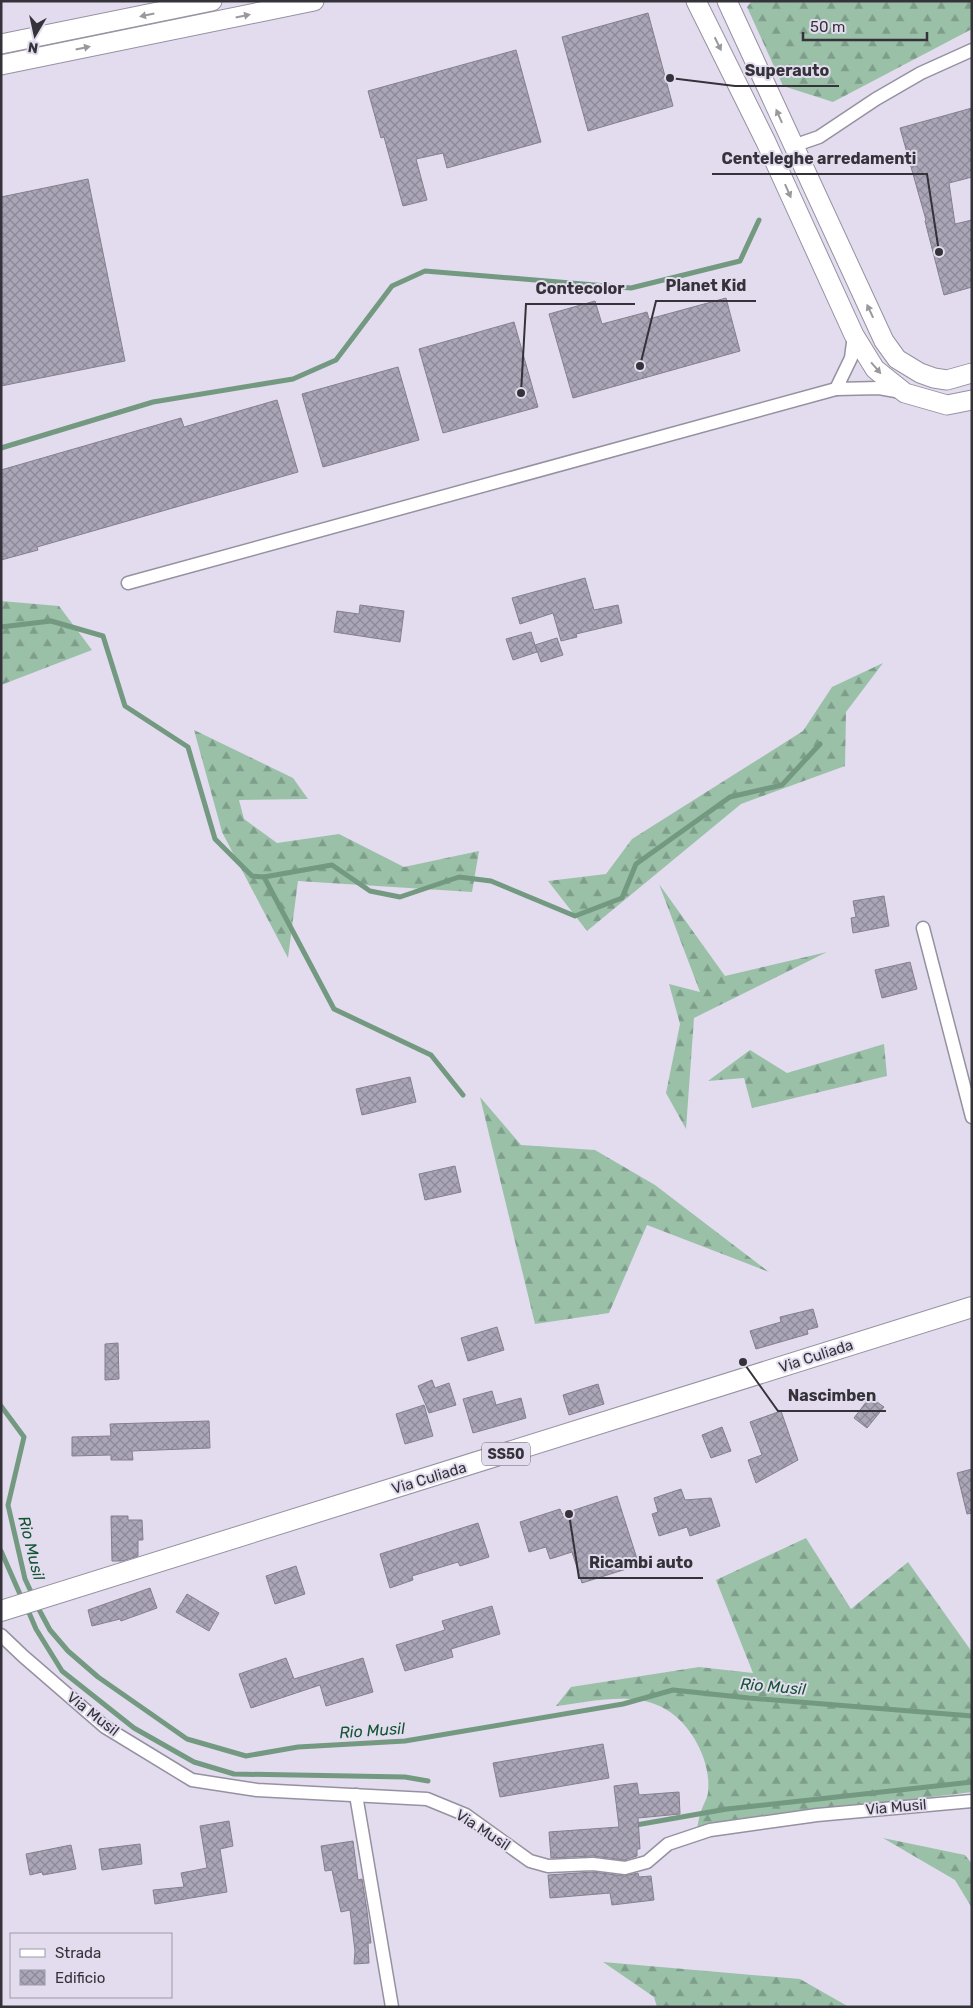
<svg xmlns="http://www.w3.org/2000/svg" width="973" height="2008" font-family="Rubik,sans-serif">
	<style>
		.forest { fill: url(#forest-firs) }
		.lines { fill: none; stroke-linecap: round; stroke-linejoin: round }
		.stream { stroke: #739981; stroke-width: 5 }
		.building { fill: url(#building-cross-hatch); stroke: #857f8f }
		.street-casing { stroke: #9691a1; stroke-width: 15 }
		.secondary-casing { stroke: #9691a1; stroke-width: 21 }
		.primary-casing { stroke: #9691a1; stroke-width: 22 }
		.street { stroke: #fff; stroke-width: 12 }
		.secondary { stroke: #fff; stroke-width: 19 }
		.primary { stroke: #fff; stroke-width: 20 }
		.oneway { fill: #9a989c }
		.labels { text-anchor: middle; stroke-width: 4; stroke-linejoin: round; paint-order: stroke }
		.shield { fill: #e2dcee; stroke: #69656f; stroke-width: 1 }
		.shield-label { font-size: 14px; font-weight: bold; fill: #353239 }
		.street-label { font-size: 15px; fill: #353239; stroke: #e2dcee }
		.water-label { font-size: 16px; font-style: italic; fill: #135433; stroke: #e2dcee }
		.leader { fill: none; stroke: #353239; stroke-width: 2 }
		.callout-dot { fill: #353239; stroke: #e2dcee; stroke-width: 2 }
		.callout-label { font-size: 16px; text-anchor: middle; font-weight: bold; fill: #353239; stroke: #e2dcee; stroke-width: 4; stroke-linejoin: round; paint-order: stroke }
	</style>
	<defs>
		<pattern id="forest-firs" width="22" height="20" patternUnits="userSpaceOnUse" patternTransform="scale(1.25)"><rect width="22" height="20" fill="#9ac1a8"/><path d="M5 1l3.5 6h-7zM16 11l3.5 6h-7z" fill="#7e9d8a"/></pattern>
		<pattern id="building-cross-hatch" width="8" height="8" patternUnits="userSpaceOnUse" patternTransform="scale(1.25)"><rect width="8" height="8" fill="#aba6b7"/><path d="M0 0l8 8M0 8l8-8" fill="none" stroke="#8c8896"/></pattern>
	</defs>
	<rect width="100%" height="100%" fill="#e2dcee"/>
	<g class="forest">
		<path d="M752,1H972V29L833,102L783,86L747,7Z"/>
		<path d="M1,601L59,606L92,650L1,685Z"/>
		<path d="M883,663L846,712L845,766L741,804L587,931L548,881L606,874L632,839L803,731L832,687Z"/>
		<path d="M194,730L293,778L308,799L239,800L244,819L277,843L339,834L404,867L479,851L472,892L298,881L288,958L222,832Z"/>
		<path d="M659,884L725,976L827,952L694,1018L686,1129L666,1093L680,1024L669,984L700,992Z"/>
		<path d="M884,1044L887,1076L752,1108L744,1078L708,1081L750,1050L787,1073Z"/>
		<path d="M480,1097L521,1145L595,1150L655,1185L769,1272L647,1225L609,1313L535,1324Z"/>
		<path d="M806,1538L851,1609L908,1562L972,1652V1792L779,1816L697,1829C698,1823 699,1817 701,1811C703,1805 707,1799 708,1793C710,1773 704,1755 694,1738C661,1684 609,1699 556,1706L571,1687L699,1667L753,1673L716,1580Z"/>
		<path d="M883,1838L965,1855L972,1864V1908L955,1880Z"/>
		<path d="M603,1962L800,1979L849,2007H657L654,1997Z"/>
	</g>
	<g class="lines">
		<g class="stream">
			<path d="M1,448L153,402L293,379L336,360L392,286L425,271L631,288L740,261L759,220"/>
			<path d="M1,627L51,621L103,636L125,706L188,747L215,839L252,876L264,877L332,865L370,891L400,897L459,877L491,881L575,916L622,898L636,864L730,797L782,785L820,744"/>
			<path d="M264,877L334,1009L431,1055L463,1095"/>
			<path d="M1,1406L24,1437L8,1505L25,1579L33,1596"/>
			<path d="M1,1551L23,1601"/>
			<path d="M36,1604L50,1630L68,1651L98,1677L187,1739L246,1756L298,1747L405,1741L623,1704L673,1690L749,1698L972,1716"/>
			<path d="M27,1608L36,1629L62,1671L134,1728L194,1762L234,1774L405,1777L428,1781"/>
			<path d="M636,1825L727,1809L972,1782"/>
		</g>
	</g>
	<g class="building">
		<path d="M648,13L673,106L588,131L562,37Z"/>
		<path d="M516,50L541,142L447,168L443,153L416,159L427,200L403,206L384,137L381,138L368,91Z"/>
		<path d="M972,108V177L949,183L955,224L972,220V287L944,295L925,221L926,220L900,128Z"/>
		<path d="M88,179L125,361L1,386V197Z"/>
		<path d="M726,298L740,351L573,398L549,314L595,301L602,324L647,312L649,319Z"/>
		<path d="M514,322L538,407L443,433L419,349Z"/>
		<path d="M398,367L419,440L323,467L302,394Z"/>
		<path d="M277,400L298,472L37,547L38,550L1,560V470L181,418L184,427Z"/>
		<path d="M585,578L594,610L618,605L622,623L576,634L577,637L561,641L553,613L520,624L512,598Z"/>
		<path d="M360,605L404,611L400,642L334,632L337,611L359,614Z"/>
		<path d="M531,632L537,652L513,660L506,639Z"/>
		<path d="M557,638L563,655L541,662L535,645Z"/>
		<path d="M884,896L889,926L853,933L851,918L856,917L853,901Z"/>
		<path d="M910,962L917,989L882,998L875,970Z"/>
		<path d="M410,1077L416,1102L362,1115L356,1089Z"/>
		<path d="M455,1166L461,1192L425,1200L419,1174Z"/>
		<path d="M813,1309L818,1327L807,1330L808,1334L756,1349L750,1331L781,1322L780,1317Z"/>
		<path d="M497,1327L504,1350L468,1361L461,1338Z"/>
		<path d="M118,1343L119,1379L105,1380V1344Z"/>
		<path d="M432,1380L435,1388L449,1383L456,1405L429,1413L418,1386Z"/>
		<path d="M598,1384L604,1404L569,1415L563,1395Z"/>
		<path d="M492,1391L496,1405L521,1398L526,1418L473,1433L463,1399Z"/>
		<path d="M870,1397L884,1407L867,1428L854,1418Z"/>
		<path d="M424,1405L433,1436L405,1444L396,1414Z"/>
		<path d="M781,1411L798,1460L756,1483L748,1460L762,1455L750,1422Z"/>
		<path d="M209,1421L210,1448L132,1451L133,1460H111V1455L72,1456V1437L111,1436L110,1424Z"/>
		<path d="M722,1427L731,1451L711,1458L702,1435Z"/>
		<path d="M972,1469V1513L967,1514L957,1473Z"/>
		<path d="M681,1489L685,1500L711,1498L720,1526L690,1536L687,1527L659,1536L652,1514L658,1512L654,1498Z"/>
		<path d="M617,1496L639,1565L582,1583L572,1552L550,1559L546,1547L529,1552L520,1522L560,1509L562,1514Z"/>
		<path d="M111,1516H128V1520H142L143,1540H138V1556L122,1561H112Z"/>
		<path d="M478,1523L489,1557L460,1566L458,1562L412,1576L413,1580L390,1588L380,1554Z"/>
		<path d="M296,1566L305,1594L275,1604L266,1576Z"/>
		<path d="M150,1588L157,1608L121,1621L120,1619L92,1626L88,1610Z"/>
		<path d="M187,1594L219,1613L209,1631L176,1612Z"/>
		<path d="M492,1606L500,1634L451,1649L453,1657L405,1671L396,1645L445,1630L442,1621Z"/>
		<path d="M286,1658L294,1679L363,1658L373,1692L326,1706L320,1685L251,1708L239,1674Z"/>
		<path d="M603,1744L609,1778L500,1797L493,1763Z"/>
		<path d="M637,1783L639,1795L679,1792L680,1814L638,1818L640,1849H637V1856L624,1860L593,1856L551,1858L549,1832L619,1827L614,1786Z"/>
		<path d="M229,1821L233,1846L220,1849L227,1892L155,1904L153,1890L184,1887L181,1873L207,1868L200,1826Z"/>
		<path d="M353,1841L358,1880L362,1879L367,1911L371,1943H368L369,1963L354,1964L355,1951L350,1910L341,1912L332,1870L325,1871L321,1846Z"/>
		<path d="M140,1844L142,1864L102,1870L99,1849Z"/>
		<path d="M71,1845L76,1869L43,1875L42,1872L30,1875L26,1854Z"/>
		<path d="M593,1872L624,1876L638,1873L639,1877L651,1876L654,1900L612,1905L610,1893L550,1898L548,1875Z"/>
	</g>
	<g class="lines">
		<defs>
			<g id="street">
				<path d="M793,146L819,137L876,99L921,73L972,50"/>
				<path d="M854,335L851,358L836,389L879,388L901,392"/>
				<path d="M128,583L836,389"/>
				<path d="M923,928L972,1117"/>
				<path d="M1,1635L23,1656L105,1727L192,1780L257,1790L427,1799L466,1815L530,1861L548,1866L593,1864L625,1868L647,1862L668,1844L710,1830L817,1815L972,1801"/>
				<path d="M356,1795L392,2007"/>
			</g>
			<g id="secondary">
				<path d="M696,1L766,142L854,335L875,369L905,393L947,405L972,400"/>
				<path d="M727,1L884,341L897,359L920,373L934,378L947,380L972,373"/>
				<path d="M1,44L212,1"/>
				<path d="M1,65L314,1"/>
			</g>
			<path id="primary" d="M1,1611C325,1510 649,1409 972,1307"/>
		</defs>
		<use href="#street" class="street-casing"/>
		<use href="#secondary" class="secondary-casing"/>
		<use href="#primary" class="primary-casing"/>
		<use href="#street" class="street"/>
		<use href="#secondary" class="secondary"/>
		<use href="#primary" class="primary"/>
	</g>
	<defs><path id="oneway-solid" d="M-6-.8H1V-3.2L6.5 0L1 3.2V.8H-6Z" transform="scale(1.25)"/></defs>
	<g class="oneway">
		<use href="#oneway-solid" transform="translate(147 15) rotate(168)"/>
		<use href="#oneway-solid" transform="translate(243 16) rotate(-12)"/>
		<use href="#oneway-solid" transform="translate(718 44) rotate(64)"/>
		<use href="#oneway-solid" transform="translate(83 48) rotate(-12)"/>
		<use href="#oneway-solid" transform="translate(779 116) rotate(-114)"/>
		<use href="#oneway-solid" transform="translate(788 191) rotate(66)"/>
		<use href="#oneway-solid" transform="translate(870 311) rotate(-115)"/>
		<use href="#oneway-solid" transform="translate(876 368) rotate(49)"/>
	</g>
	<g class="labels">
		<rect class="shield" x="482" y="1442.5" width="48" height="23" rx="4"/>
		<g class="shield-label">
			<text x="506" y="1459">SS50</text>
		</g>
		<g class="street-label">
			<text transform="translate(816 1356) rotate(-18)" y="5">Via Culiada</text>
			<text transform="translate(429 1478) rotate(-17)" y="5">Via Culiada</text>
			<text transform="translate(93 1714) rotate(38)" y="5">Via Musil</text>
			<text transform="translate(896 1807) rotate(-5)" y="5">Via Musil</text>
			<text transform="translate(483 1830) rotate(33)" y="5">Via Musil</text>
		</g>
		<g class="water-label">
			<text transform="translate(32 1548) rotate(76)" y="6">Rio Musil</text>
			<text transform="translate(773 1686) rotate(5)" y="6">Rio Musil</text>
			<text transform="translate(372 1730) rotate(-4)" y="6">Rio Musil</text>
		</g>
	</g>
	<path class="leader" d="M670 78L735 86H839M939 252L927 174H712M640 366L656 301H756M521 393L526 304H635M743 1362L778 1411H886M569 1514L579 1578H703"/>
	<g class="callout-dot">
		<circle cx="670" cy="78" r="5"/>
		<circle cx="939" cy="252" r="5"/>
		<circle cx="640" cy="366" r="5"/>
		<circle cx="521" cy="393" r="5"/>
		<circle cx="743" cy="1362" r="5"/>
		<circle cx="569" cy="1514" r="5"/>
	</g>
	<g class="callout-label">
		<text x="787" y="76">Superauto</text>
		<text x="819" y="164">Centeleghe arredamenti</text>
		<text x="706" y="291">Planet Kid</text>
		<text x="580" y="294">Contecolor</text>
		<text x="832" y="1401">Nascimben</text>
		<text x="641" y="1568">Ricambi auto</text>
	</g>
	<rect width="973" height="2008" fill="none" stroke="#353239" stroke-width="5"/>
	<rect x="10" y="1933" width="162" height="65" fill="#e2dcee" stroke="#9d98a6"/>
	<rect x="20" y="1949" width="25" height="8" fill="#ffffff" stroke="#9d98a6"/>
	<text x="55" y="1958" font-size="15" fill="#353239">Strada</text>
	<rect x="20" y="1970" width="25" height="15" fill="url(#building-cross-hatch)" stroke="#9d98a6"/>
	<text x="55" y="1983" font-size="15" fill="#353239">Edificio</text>
	<g transform="translate(35 35) rotate(189)" stroke="#e2dcee" stroke-width="4" paint-order="stroke">
	<path d="M0-4L9 19L0 12L-9 19Z" fill="#353239"/>
	<text y="-8" font-size="14" font-weight="bold" text-anchor="middle" fill="#353239">N</text>
	</g>
	<path d="M803 32v8h124v-8" fill="none" stroke="#353239" stroke-width="2.5"/>
	<text x="810" y="32" font-size="15" fill="#353239" stroke="#e2dcee" stroke-width="4" paint-order="stroke">50 m</text>
</svg>
